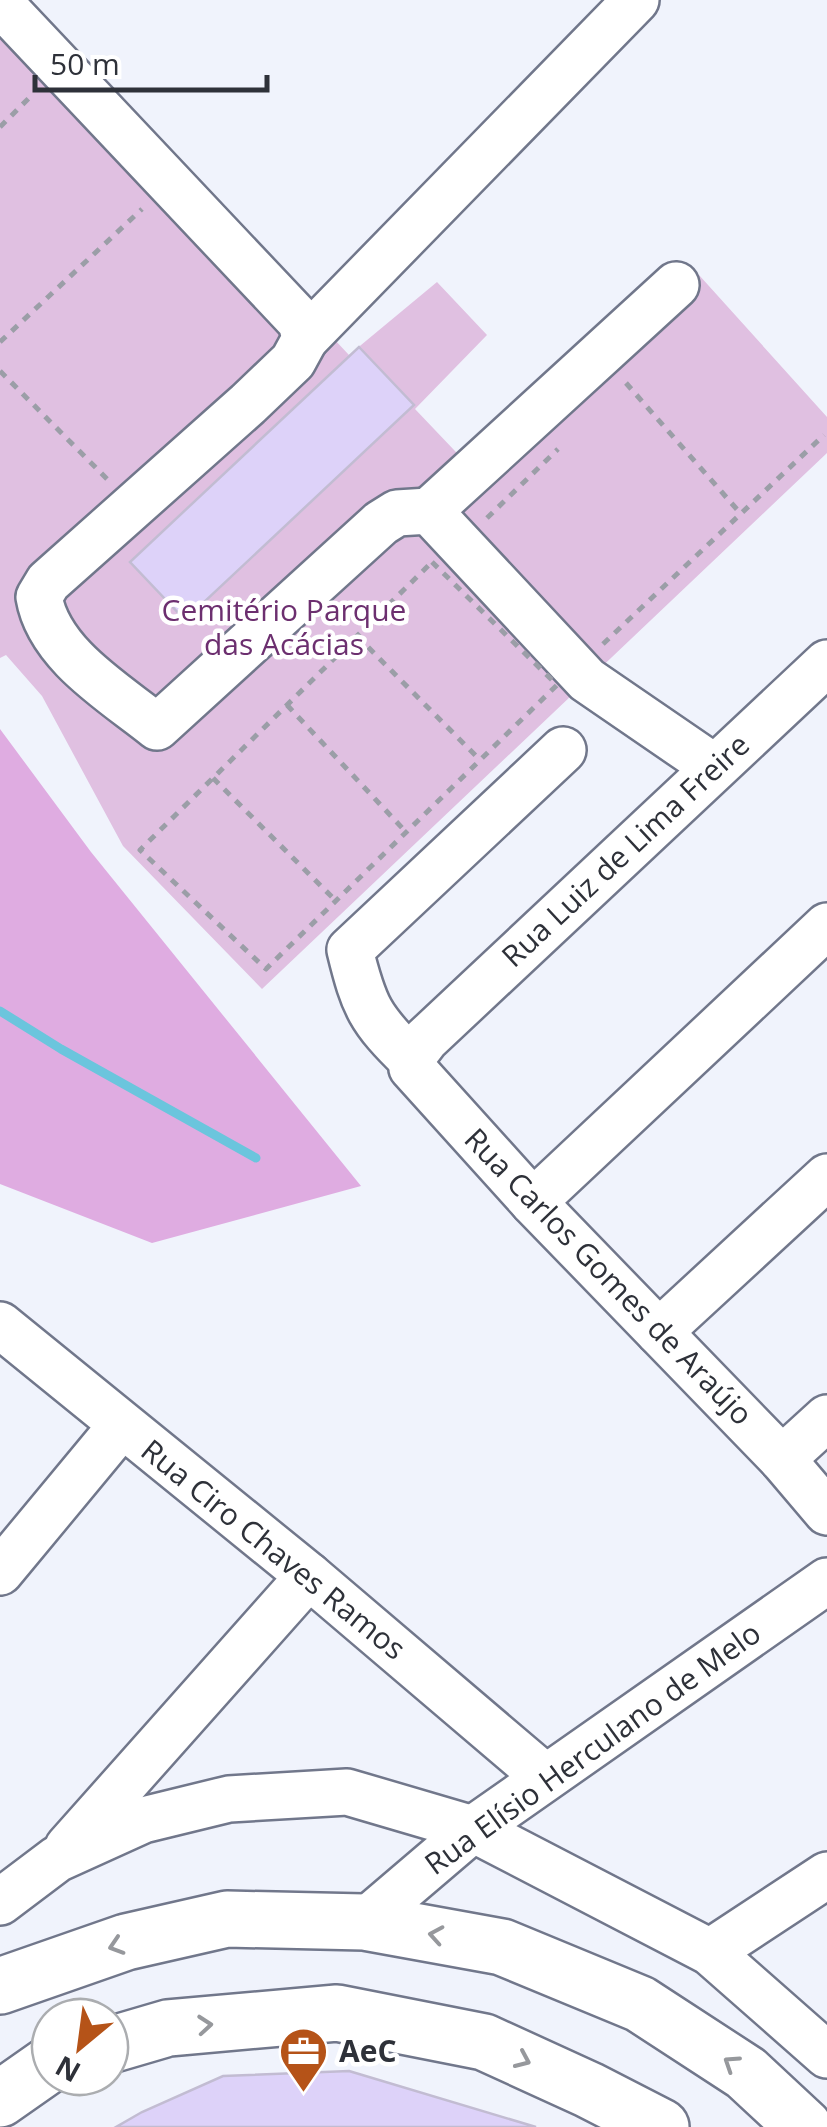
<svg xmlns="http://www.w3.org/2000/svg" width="827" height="2127" font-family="'Open Sans',sans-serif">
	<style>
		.green { fill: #e0c0e1 }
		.forest { fill: #dface1 }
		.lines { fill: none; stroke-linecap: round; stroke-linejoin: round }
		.stream { stroke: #6bc5dd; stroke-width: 9 }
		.building { fill: #ddd2f9; stroke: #c2bcd2; stroke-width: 2.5 }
		.minor-casing { stroke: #71778b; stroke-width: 50 }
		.major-casing { stroke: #71778b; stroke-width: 60 }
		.path { stroke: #9b9ea7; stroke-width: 5; stroke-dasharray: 8 8; stroke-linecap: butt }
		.minor { stroke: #fff; stroke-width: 45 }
		.major { stroke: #fff; stroke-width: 55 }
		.oneway { stroke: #96989c }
		.labels { text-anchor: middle; stroke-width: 9; stroke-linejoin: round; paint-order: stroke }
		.park-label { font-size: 30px; fill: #6c2f6f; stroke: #fff }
		.street-label { font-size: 30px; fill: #2e3139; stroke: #fff }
		.poi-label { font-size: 30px; font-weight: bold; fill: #2e3139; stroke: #fff; text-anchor: start }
	</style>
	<rect width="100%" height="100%" fill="#f0f3fc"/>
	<path class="green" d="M0,0H16L349,355L437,282L487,335L415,409L474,471L699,275L827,417V453L262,989L123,846L42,696L6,655L0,658Z"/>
	<path class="forest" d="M0,729L91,852L361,1186L152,1243L0,1184Z"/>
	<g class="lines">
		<path class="stream" d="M0,1011L61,1049L256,1158"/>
	</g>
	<g class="building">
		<path d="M359,347L414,405L185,620L130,562Z"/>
		<path d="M349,2071L536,2127H116L142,2112L223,2076Z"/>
	</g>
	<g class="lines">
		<defs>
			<g id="minor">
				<path d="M0,3L301,322L305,339L293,361L248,404L48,582L39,597C49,655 115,693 157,727L381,523L397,513L429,511L587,680L714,767"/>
				<path d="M305,339L636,0"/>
				<path d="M429,511L676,285"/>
				<path d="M827,663L426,1039L416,1052L412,1068L533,1202L782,1459L827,1512"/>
				<path d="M412,1060C370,1019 364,1007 350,950L563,750"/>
				<path d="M533,1202L827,926"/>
				<path d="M0,1325L309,1576L545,1777"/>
				<path d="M659,1332L827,1177"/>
				<path d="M782,1459L827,1418"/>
				<path d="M0,1572L121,1426"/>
				<path d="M68,1847L309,1576"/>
				<path d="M0,1902L57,1859L143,1820L229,1799L347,1792L473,1829L710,1952L827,2055"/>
				<path d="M364,1922L473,1829L827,1581"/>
				<path d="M710,1952L827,1875"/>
			</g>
			<g id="major">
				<path d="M0,1986L126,1942L227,1919L364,1922L502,1947L640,2004L746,2073L804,2127"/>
				<path d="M110,2045L168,2028L337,2013L484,2042L589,2090L661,2127"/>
				<path d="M0,2099L50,2064"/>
			</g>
		</defs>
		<use href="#minor" class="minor-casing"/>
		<use href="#major" class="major-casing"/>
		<g class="path">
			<path d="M0,127L33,94"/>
			<path d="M0,342L142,209"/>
			<path d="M0,371L107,479"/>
			<path d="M626,383L741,514"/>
			<path d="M487,518L558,449"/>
			<path d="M432,562L557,685L266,969L140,850Z"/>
			<path d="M357,636L480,760"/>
			<path d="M603,644L824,435"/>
			<path d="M287,705L406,832"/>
			<path d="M213,778L336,901"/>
		</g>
		<use href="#minor" class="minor"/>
		<use href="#major" class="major"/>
	</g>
	<defs><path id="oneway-chevron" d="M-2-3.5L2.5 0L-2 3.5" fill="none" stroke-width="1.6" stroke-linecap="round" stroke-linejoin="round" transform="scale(2.5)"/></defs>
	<g class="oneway">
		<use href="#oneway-chevron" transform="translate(436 1935) rotate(-170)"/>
		<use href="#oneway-chevron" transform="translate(116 1946) rotate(162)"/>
		<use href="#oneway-chevron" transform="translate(205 2025) rotate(-5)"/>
		<use href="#oneway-chevron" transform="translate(523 2060) rotate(24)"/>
		<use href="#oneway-chevron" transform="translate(731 2063) rotate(-147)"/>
	</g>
	<defs>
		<symbol id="office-pin" viewBox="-11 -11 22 30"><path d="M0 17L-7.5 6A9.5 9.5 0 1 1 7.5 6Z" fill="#b55318" stroke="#fff"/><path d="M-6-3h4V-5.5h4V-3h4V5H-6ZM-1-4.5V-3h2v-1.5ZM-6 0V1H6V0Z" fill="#fff"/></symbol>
	</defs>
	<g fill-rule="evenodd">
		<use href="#office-pin" x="276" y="2024" width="55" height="75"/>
	</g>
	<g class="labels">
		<g class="park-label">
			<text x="284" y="621">Cemitério Parque<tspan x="284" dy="34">das Acácias</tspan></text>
		</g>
		<g class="street-label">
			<text transform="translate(626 851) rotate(-43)" y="10">Rua Luiz de Lima Freire</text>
			<text transform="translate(608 1277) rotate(46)" y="10">Rua Carlos Gomes de Araújo</text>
			<text transform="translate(273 1550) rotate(39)" y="10">Rua Ciro Chaves Ramos</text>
			<text transform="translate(593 1749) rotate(-36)" y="10">Rua Elísio Herculano de Melo</text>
		</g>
		<g class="poi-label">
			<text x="339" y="2062">AeC</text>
		</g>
	</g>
	<g transform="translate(80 2047) rotate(209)"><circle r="48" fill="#ffffff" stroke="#abadb0" stroke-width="2.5"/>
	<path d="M0-8L18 38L0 25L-18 38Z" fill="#b55318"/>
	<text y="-15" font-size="28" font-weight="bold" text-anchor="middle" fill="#2e3139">N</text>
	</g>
	<path d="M35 75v15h232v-15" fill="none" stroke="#2e3139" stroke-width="5"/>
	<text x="50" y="75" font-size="30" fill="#2e3139" stroke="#ffffff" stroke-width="8" paint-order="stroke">50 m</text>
</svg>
